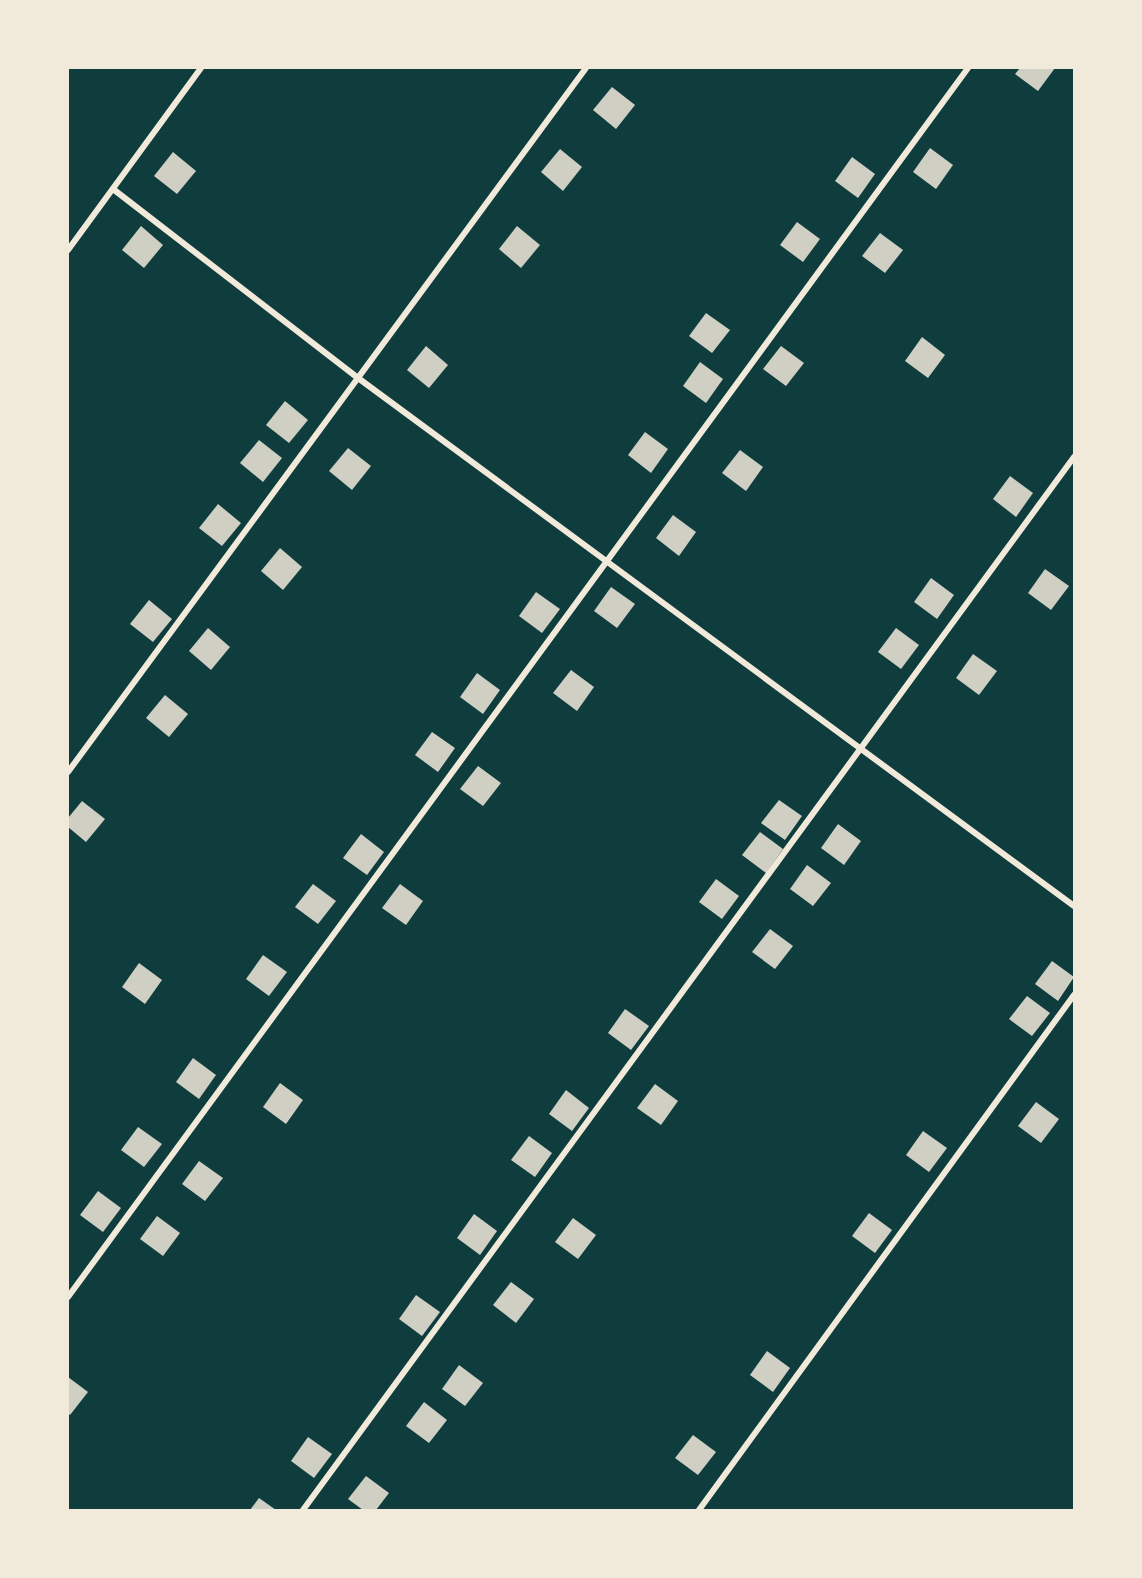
<svg xmlns="http://www.w3.org/2000/svg" width="1142" height="1578" font-family="Montserrat,sans-serif">
	<style>
		.building { fill: #cfcfc3 }
		.lines { fill: none; stroke-linecap: round; stroke-linejoin: round }
		.minor { stroke: #f1e9da; stroke-width: 6 }
	</style>
	<rect width="100%" height="100%" fill="#0f3d3e"/>
	<g class="building">
		<path d="M1020,68H1055L1038,91L1015,74Z"/>
		<path d="M612,87L635,105L616,129L593,110Z"/>
		<path d="M930,148L953,165L936,189L913,172Z"/>
		<path d="M560,149L582,167L563,191L541,172Z"/>
		<path d="M173,152L196,171L177,194L154,176Z"/>
		<path d="M852,157L875,174L858,198L835,181Z"/>
		<path d="M797,222L820,239L803,262L780,245Z"/>
		<path d="M141,226L163,245L144,268L122,250Z"/>
		<path d="M517,226L540,245L521,268L499,249Z"/>
		<path d="M880,233L903,250L885,273L862,256Z"/>
		<path d="M706,313L730,330L712,353L689,336Z"/>
		<path d="M922,337L945,355L928,378L905,361Z"/>
		<path d="M426,346L448,365L429,388L407,370Z"/>
		<path d="M781,346L804,363L786,386L763,369Z"/>
		<path d="M700,362L723,379L706,403L683,386Z"/>
		<path d="M285,401L308,420L289,443L266,425Z"/>
		<path d="M645,432L668,449L651,473L628,455Z"/>
		<path d="M259,440L282,458L263,482L240,463Z"/>
		<path d="M348,448L371,466L352,490L329,471Z"/>
		<path d="M740,450L763,467L746,491L722,473Z"/>
		<path d="M1010,476L1033,493L1016,517L993,499Z"/>
		<path d="M218,504L241,523L222,546L199,528Z"/>
		<path d="M673,515L696,532L679,556L656,538Z"/>
		<path d="M280,548L302,567L283,590L261,571Z"/>
		<path d="M1045,569L1069,586L1051,610L1028,593Z"/>
		<path d="M931,578L954,595L937,619L914,602Z"/>
		<path d="M611,587L635,604L617,628L594,611Z"/>
		<path d="M536,592L560,609L542,633L519,616Z"/>
		<path d="M149,600L172,619L153,642L130,624Z"/>
		<path d="M208,628L230,647L211,670L189,651Z"/>
		<path d="M896,628L919,645L901,669L878,652Z"/>
		<path d="M973,654L997,671L979,695L956,678Z"/>
		<path d="M571,670L594,687L577,711L553,693Z"/>
		<path d="M477,673L500,690L483,714L460,697Z"/>
		<path d="M165,695L188,714L169,737L146,718Z"/>
		<path d="M432,732L455,748L438,772L415,755Z"/>
		<path d="M478,766L501,783L483,806L460,789Z"/>
		<path d="M779,800L802,816L785,840L761,823Z"/>
		<path d="M82,801L105,819L86,842L68,827V818Z"/>
		<path d="M838,824L861,841L844,865L821,848Z"/>
		<path d="M760,832L783,849L766,873L742,855Z"/>
		<path d="M361,834L384,852L367,875L343,858Z"/>
		<path d="M807,865L831,883L813,906L790,889Z"/>
		<path d="M716,879L739,896L722,919L699,902Z"/>
		<path d="M313,884L336,901L318,924L295,907Z"/>
		<path d="M400,884L423,901L406,925L382,908Z"/>
		<path d="M770,929L793,946L775,969L752,952Z"/>
		<path d="M263,955L287,972L269,996L246,979Z"/>
		<path d="M1052,961L1074,977L1058,1001L1035,984Z"/>
		<path d="M139,963L162,980L145,1004L122,987Z"/>
		<path d="M1027,996L1050,1013L1032,1036L1009,1019Z"/>
		<path d="M625,1009L649,1026L631,1050L608,1033Z"/>
		<path d="M193,1058L216,1075L199,1099L176,1082Z"/>
		<path d="M280,1083L303,1100L286,1124L263,1107Z"/>
		<path d="M655,1084L678,1101L661,1125L637,1108Z"/>
		<path d="M566,1090L589,1108L572,1131L549,1114Z"/>
		<path d="M1036,1102L1059,1119L1041,1143L1018,1126Z"/>
		<path d="M138,1127L162,1144L144,1167L121,1150Z"/>
		<path d="M923,1131L947,1148L929,1172L906,1155Z"/>
		<path d="M529,1136L552,1153L535,1177L511,1160Z"/>
		<path d="M199,1161L223,1178L205,1201L182,1184Z"/>
		<path d="M98,1191L121,1208L103,1232L80,1215Z"/>
		<path d="M869,1213L892,1230L875,1253L852,1236Z"/>
		<path d="M474,1214L497,1231L480,1255L457,1238Z"/>
		<path d="M157,1216L180,1233L163,1256L140,1239Z"/>
		<path d="M573,1218L596,1235L578,1259L555,1242Z"/>
		<path d="M511,1282L534,1299L516,1323L493,1305Z"/>
		<path d="M416,1295L440,1312L422,1336L399,1319Z"/>
		<path d="M767,1351L790,1368L773,1392L750,1375Z"/>
		<path d="M459,1365L483,1383L465,1406L442,1389Z"/>
		<path d="M68,1377L88,1392L70,1415L68,1413Z"/>
		<path d="M424,1402L447,1420L429,1443L406,1426Z"/>
		<path d="M693,1435L716,1452L698,1475L675,1458Z"/>
		<path d="M308,1437L332,1454L314,1478L291,1461Z"/>
		<path d="M366,1476L389,1493L376,1510H363L348,1499Z"/>
		<path d="M259,1498L276,1510H250Z"/>
	</g>
	<g class="lines">
		<g class="minor">
			<path d="M113,189L358,378L1074,906"/>
			<path d="M68,250L201,68"/>
			<path d="M68,772L586,68"/>
			<path d="M68,1297L968,68"/>
			<path d="M303,1510L1074,457"/>
			<path d="M699,1510L1074,995"/>
		</g>
	</g>
	<rect width="1142" height="1578" fill="none" stroke="#f1e9da" stroke-width="138"/>
</svg>
